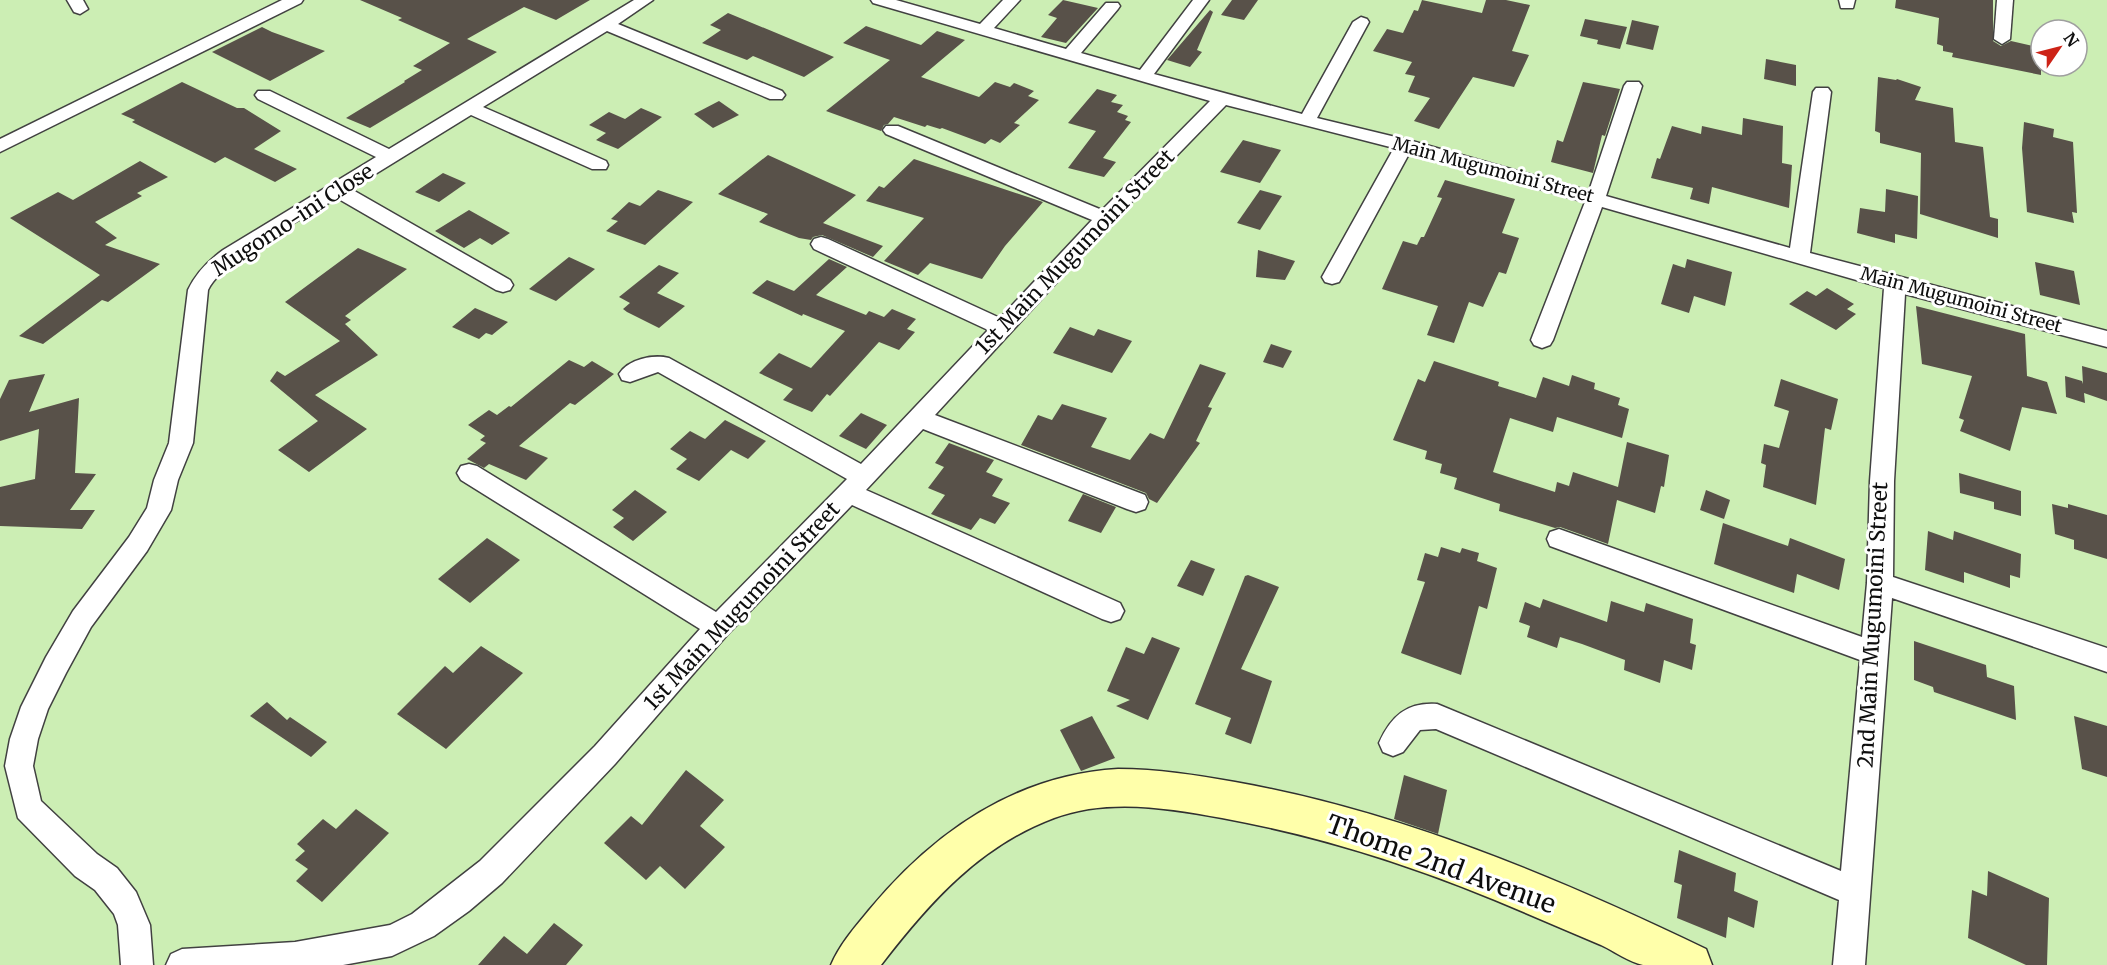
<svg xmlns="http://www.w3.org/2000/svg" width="2107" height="965" font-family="Merriweather,serif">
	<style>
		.green { fill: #cceeb4; fill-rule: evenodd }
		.building { fill: #585149 }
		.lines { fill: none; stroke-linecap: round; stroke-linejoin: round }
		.street-casing { stroke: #414141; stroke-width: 3 }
		.secondary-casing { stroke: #303030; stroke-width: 3 }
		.street { fill: #fff; fill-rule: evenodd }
		.secondary { fill: #ffa; fill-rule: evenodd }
		.labels { text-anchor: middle; stroke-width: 6; stroke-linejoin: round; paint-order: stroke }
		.far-street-label { font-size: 18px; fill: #0e0e0e; stroke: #fff }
		.street-label { font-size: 21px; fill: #0e0e0e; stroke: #fff }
		.near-street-label { font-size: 26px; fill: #0e0e0e; stroke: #fff }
	</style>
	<rect width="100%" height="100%" fill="#fffeef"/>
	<path class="green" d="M0,0H2107V965H0ZM2041,30H2077V66H2041Z"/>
	<g class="building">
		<path d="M360,0H590L556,20L524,7L467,39L497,52L370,128L346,118L405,82L404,81L422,70L413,66L450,43L398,20L402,18Z"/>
		<path d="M1063,0L1098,8L1066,43L1041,37L1057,18L1048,15Z"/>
		<path d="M1232,0H1258L1244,20L1221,15Z"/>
		<path d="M1422,0L1482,13L1486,0H1506L1530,5L1512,51L1529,55L1514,87L1473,77L1439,129L1414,121L1430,98L1408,92L1415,76L1405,74L1412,62L1373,51L1387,29L1403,33L1414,10L1418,11Z"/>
		<path d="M1896,0H1993V41L2001,46L2011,41L2041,48V75L1952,57L1953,53L1943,51V46L1937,44L1939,18L1895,8Z"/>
		<path d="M1210,10L1213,12L1197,50L1202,52L1190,67L1167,60Z"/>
		<path d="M728,13L834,57L804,77L753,56L747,60L702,43L721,30L710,25Z"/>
		<path d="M1585,19L1627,27L1620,49L1597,44L1598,40L1580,36Z"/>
		<path d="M1632,20L1659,26L1653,50L1626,44Z"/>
		<path d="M866,26L921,45L937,31L965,40L921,77L979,97L995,82L1010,87L1014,83L1034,91L1028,96L1039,100L1014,123L1020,125L1000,143L991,139L985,144L942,128L940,129L927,125L925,127L894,117L888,124L884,125L881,131L826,111L890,60L843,43Z"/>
		<path d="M262,27L272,32L325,51L270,81L212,52Z"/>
		<path d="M1766,59L1796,65V86L1764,79Z"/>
		<path d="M1878,77L1896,80L1897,79L1921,87L1915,100L1953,108L1955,142L1983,147L1990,217L1998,219V238L1920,214L1921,153L1880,143V133L1875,131Z"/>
		<path d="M182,82L237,108H244L281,131L254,149L297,169L275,182L225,157L215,163L132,122L135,120L121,114Z"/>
		<path d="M1583,82L1620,89L1605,136L1602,135L1593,173L1551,162L1557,140L1563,142Z"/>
		<path d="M1097,89L1117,95L1111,102L1123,105L1117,112L1128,116L1125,120L1131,122L1103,158L1116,162L1104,177L1068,168L1096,131L1068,123Z"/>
		<path d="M719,101L739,115L713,128L694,114Z"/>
		<path d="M641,108L662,117L618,149L596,140L606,133L589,125L609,112L625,119Z"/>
		<path d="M1743,118L1783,126L1782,163L1792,165L1789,208L1712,187L1709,204L1690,199L1693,188L1651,178L1657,158L1660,159L1672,126L1701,134L1702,126L1742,135Z"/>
		<path d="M2024,122L2054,129L2053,137L2073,142L2077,213L2072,212L2074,223L2027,212L2022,148Z"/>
		<path d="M1243,140L1281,150L1260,183L1220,172Z"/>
		<path d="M768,155L856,195L823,223L883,246L873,257L822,235L813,237L811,240L799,238L759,222L768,214L718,194Z"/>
		<path d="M914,159L1043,202L1005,246L982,279L930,263L918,275L884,261L924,218L866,201L879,186L884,188Z"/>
		<path d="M140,161L168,177L137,193L142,196L95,222L117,238L105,245L160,264L108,302L102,300L43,344L19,336L100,275L10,218L58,192L73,200Z"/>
		<path d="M443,173L466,183L439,202L415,192Z"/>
		<path d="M1445,180L1515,199L1502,233L1519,238L1506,274L1499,272L1483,307L1469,302L1454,343L1427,335L1438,306L1382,289L1403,241L1417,245L1421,237H1424L1442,198L1437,197Z"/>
		<path d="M1886,189L1918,196L1917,239L1895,234V243L1857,233L1860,208L1885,212Z"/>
		<path d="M658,190L693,202L645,245L606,231L618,221L611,219L629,202L640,206Z"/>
		<path d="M1260,190L1282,196L1260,230L1237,223Z"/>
		<path d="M469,210L510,233L492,245L480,238L464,248L435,231Z"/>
		<path d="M358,248L407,269L345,316L351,320L345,324L378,355L315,395L367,429L309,472L278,450L318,421L270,381L277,371L285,376L340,341L285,302Z"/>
		<path d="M1258,250L1295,261L1285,280L1256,277Z"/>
		<path d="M569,257L595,269L556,301L529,289Z"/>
		<path d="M829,259L847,267L816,295L866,315L869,311L884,317L892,309L916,319L907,329L915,332L899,350L879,342L830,396L827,394L812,412L783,400L793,389L759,373L779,353L811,368L845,331L803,314L802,316L752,293L767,280L794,291Z"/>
		<path d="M1687,259L1732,272L1725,306L1694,296L1689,313L1661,304L1673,264L1685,268Z"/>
		<path d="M2035,262L2074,271L2080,305L2040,295Z"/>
		<path d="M659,265L679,273L657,293L685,306L659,328L627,312L623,309L630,303L619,297Z"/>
		<path d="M1827,288L1854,304L1847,309L1856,314L1836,330L1789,304L1807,291L1816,296Z"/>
		<path d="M1916,306L2025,334L2027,376L2047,382L2057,414L2022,407L2010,451L1960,431L1964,420L1959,418L1972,376L1922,364Z"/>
		<path d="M475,308L508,322L492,335L486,333L479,339L452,327Z"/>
		<path d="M1070,327L1094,336L1098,329L1132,341L1112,373L1053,353Z"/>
		<path d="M1271,344L1292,351L1283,368L1263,362Z"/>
		<path d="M569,360L584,367L592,361L614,374L575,405L570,403L519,446L548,458L526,480L489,464L484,468L467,459L486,443L480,440L485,436L468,425L489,410L497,415L509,406L511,407Z"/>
		<path d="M1434,361L1499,382L1498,386L1536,398L1543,377L1569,386L1572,375L1595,383L1594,389L1620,398L1618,405L1629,409L1622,438L1557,417L1553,432L1510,418L1493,472L1555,492L1557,482L1569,486L1573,472L1618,487L1627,442L1669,455L1664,487L1661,486L1655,513L1617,500L1608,544L1560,527L1555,528L1499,511L1500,504L1454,489L1457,478L1440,473L1442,464L1425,459L1427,451L1393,440L1418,379L1425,382Z"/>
		<path d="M1200,364L1226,373L1208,407L1212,408L1196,441L1200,443L1157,503L1149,499L1146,493L1021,445L1038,415L1052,420L1062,404L1107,418L1091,447L1130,460L1150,433L1164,439Z"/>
		<path d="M2082,366L2107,373V401L2084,393L2085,403L2066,397L2065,376L2082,381L2083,384Z"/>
		<path d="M45,374L29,412L79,398L75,473L96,474L70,510H95L82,529L0,526V487L35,479L39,429L0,441V399L9,380Z"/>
		<path d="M1781,379L1838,399L1831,430L1825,428L1816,505L1763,487L1766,465L1761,463L1764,444L1779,448L1789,411L1774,406Z"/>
		<path d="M861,413L887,425L866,449L839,436Z"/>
		<path d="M725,420L766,441L748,459L731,450L699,481L676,469L687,459L670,449L690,431L705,439Z"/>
		<path d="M949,443L994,460L986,472L1003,479L992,496L1010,503L995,524L980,518L971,530L931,514L945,495L928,488L944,467L935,463Z"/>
		<path d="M1959,473L2021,491V516L1994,509V502L1960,493Z"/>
		<path d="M635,490L667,512L633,541L613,527L624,518L612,510Z"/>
		<path d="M1706,490L1730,500L1724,519L1700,510Z"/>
		<path d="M1083,494L1116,507L1101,533L1068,521Z"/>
		<path d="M2052,504L2068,508V504L2107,515V559L2074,549V540L2055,534Z"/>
		<path d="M1723,523L1788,546L1790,538L1845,559L1839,590L1797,574L1794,593L1714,564Z"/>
		<path d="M1928,531L1953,540L1954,531L2021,554L2020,578L2010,575V588L1964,572V583L1925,570Z"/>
		<path d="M487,538L520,560L470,603L438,579Z"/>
		<path d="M1441,547L1460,553L1462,548L1479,553L1477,561L1497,568L1487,609L1479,606L1461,675L1401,653L1425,582L1417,580L1425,553L1438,557Z"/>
		<path d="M1191,560L1215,569L1203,596L1177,586Z"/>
		<path d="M1248,575L1279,587L1241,669L1272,681L1251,744L1225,734L1231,718L1195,704L1245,576Z"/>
		<path d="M1543,599L1607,622L1611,601L1644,612L1646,603L1693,619L1690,643L1696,645L1692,670L1664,660L1660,683L1624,670L1625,660L1582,644L1560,637L1557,648L1527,637L1530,626L1519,622L1525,602L1540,608Z"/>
		<path d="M1152,637L1180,648L1148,720L1116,706L1130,700L1107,691L1126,647L1144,654Z"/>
		<path d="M1914,641L1986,665L1987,677L2014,686L2016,720L1934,692L1933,687L1914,680Z"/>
		<path d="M481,646L523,673L446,749L397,714L445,666L453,673Z"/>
		<path d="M267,702L287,720L290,717L327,742L311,757L250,716Z"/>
		<path d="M1092,716L1115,758L1081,771L1060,730Z"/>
		<path d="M2074,716L2107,726V777L2082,769Z"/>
		<path d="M686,770L724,800L700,826L725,847L685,889L660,866L646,880L604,843L631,816L642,825Z"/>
		<path d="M1404,775L1447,790L1438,834L1394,819Z"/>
		<path d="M356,809L389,833L322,902L296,881L308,869L295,860L305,851L297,844L323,819L336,829Z"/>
		<path d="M1679,850L1736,873L1734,891L1758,901L1754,928L1728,917L1726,938L1677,918L1682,885L1674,882Z"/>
		<path d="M1988,871L2049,898L2047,965H2026L1968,938L1972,890L1987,896Z"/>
		<path d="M554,923L583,945L566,965H478L504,936L527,954Z"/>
	</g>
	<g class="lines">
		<defs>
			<g id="street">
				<path d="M67,0H83L88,9L80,14L74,12Z"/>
				<path d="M282,0H303L301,3L0,152V139Z"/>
				<path d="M634,0H653L618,24L782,91L785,95L782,99H770L607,31L483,107L606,161L608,165L606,169H592L471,115L351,189L510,280L513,285L510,290L503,292L496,290L337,198C306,217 222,259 208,290L193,443L178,480L171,510L147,551L91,627L66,673L48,709L38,739L33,766L41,801L97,854L117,868L136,892L150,925L153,965H121L118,925L114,914L95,890L75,876L18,818L5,766L10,739L21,707L46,657L73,611L129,537L147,508L154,480L169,443L188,290C196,273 208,261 223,250L376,157L258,99L255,95L258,91H270L389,149Z"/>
				<path d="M871,0H896L980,24L1003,0H1020L994,28L1066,49L1106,3H1118L1120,6L1118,9L1081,53L1140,70L1193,0H1209L1154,74L1302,114L1353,22L1361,17L1367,19L1369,22L1317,118L1412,141L1589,191L1624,86L1627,82H1639L1642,86L1606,196L1790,248L1813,92L1816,88H1828L1831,92L1810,253L2107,331V347L1905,294L1894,481L1893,577L2107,648V672L1892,598L1865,965H1833L1839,900L1436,729L1420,730L1403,752L1393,756L1383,752L1379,743C1391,716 1407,702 1437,704L1841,871L1860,660L1550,546L1547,539L1550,532L1559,529L1862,637L1867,583L1870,481L1884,288L1602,207L1553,340L1550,345L1542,348L1534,345L1531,340L1585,202L1410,152L1342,277L1339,282L1332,284L1325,282L1322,277L1394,148L1226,105L1112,222L935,415L1145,495L1148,502L1145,509L1136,512L1127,509L923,429L866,490L1120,603L1124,611L1120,619L1111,622L1102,619L852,505L727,635L615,764L502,883L469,911L434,936L392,956L343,965H166L171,954L182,949L295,942L390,925L412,914L480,861L595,746L700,629L461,480L457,473L461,466L469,464L477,466L716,612L847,479L658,372L630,382L622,380L619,374C628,359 653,354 669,358L861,464L988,330L814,249L811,244L814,239L821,237L828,239L1000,318L1092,220L886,134L883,130L886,126H898L1102,210L1210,101L873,3Z"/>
				<path d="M1839,0H1855L1853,8H1841Z"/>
				<path d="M1997,0H2013L2010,39L2002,44L1994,39Z"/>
			</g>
			<path id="secondary" d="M1118,769C1158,769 1196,775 1235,782C1399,811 1556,877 1706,949L1712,965C1693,965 1660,965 1643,965C1629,962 1614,951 1601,945C1566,930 1531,915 1495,900C1404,863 1319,836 1222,818C1167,808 1108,798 1054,818C979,846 928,904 881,965H831C840,944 855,927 870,909C934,832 1016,775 1118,769Z"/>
		</defs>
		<use href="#street" class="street-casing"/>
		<use href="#secondary" class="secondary-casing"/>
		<use href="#street" class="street"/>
		<use href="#secondary" class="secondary"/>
	</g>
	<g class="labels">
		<g class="far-street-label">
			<text transform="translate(1493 170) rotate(15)" y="6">Main Mugumoini Street</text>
			<text transform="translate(1961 300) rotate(15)" y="6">Main Mugumoini Street</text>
		</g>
		<g class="street-label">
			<text transform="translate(293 220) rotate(-33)" y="7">Mugomo-ini Close</text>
			<text transform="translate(1075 252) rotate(-46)" y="7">1st Main Mugumoini Street</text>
			<text transform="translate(742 606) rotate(-47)" y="7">1st Main Mugumoini Street</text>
			<text transform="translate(1873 625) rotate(-87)" y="7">2nd Main Mugumoini Street</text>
		</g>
		<g class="near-street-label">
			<text transform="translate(1441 864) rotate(20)" y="9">Thome 2nd Avenue</text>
		</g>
	</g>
	<g transform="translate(2059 48) rotate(55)"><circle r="28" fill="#ffffff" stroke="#9f9f9f" stroke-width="1.5"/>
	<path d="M0-4.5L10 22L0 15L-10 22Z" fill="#cd2317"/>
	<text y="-9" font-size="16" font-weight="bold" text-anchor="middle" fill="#0e0e0e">N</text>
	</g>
</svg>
